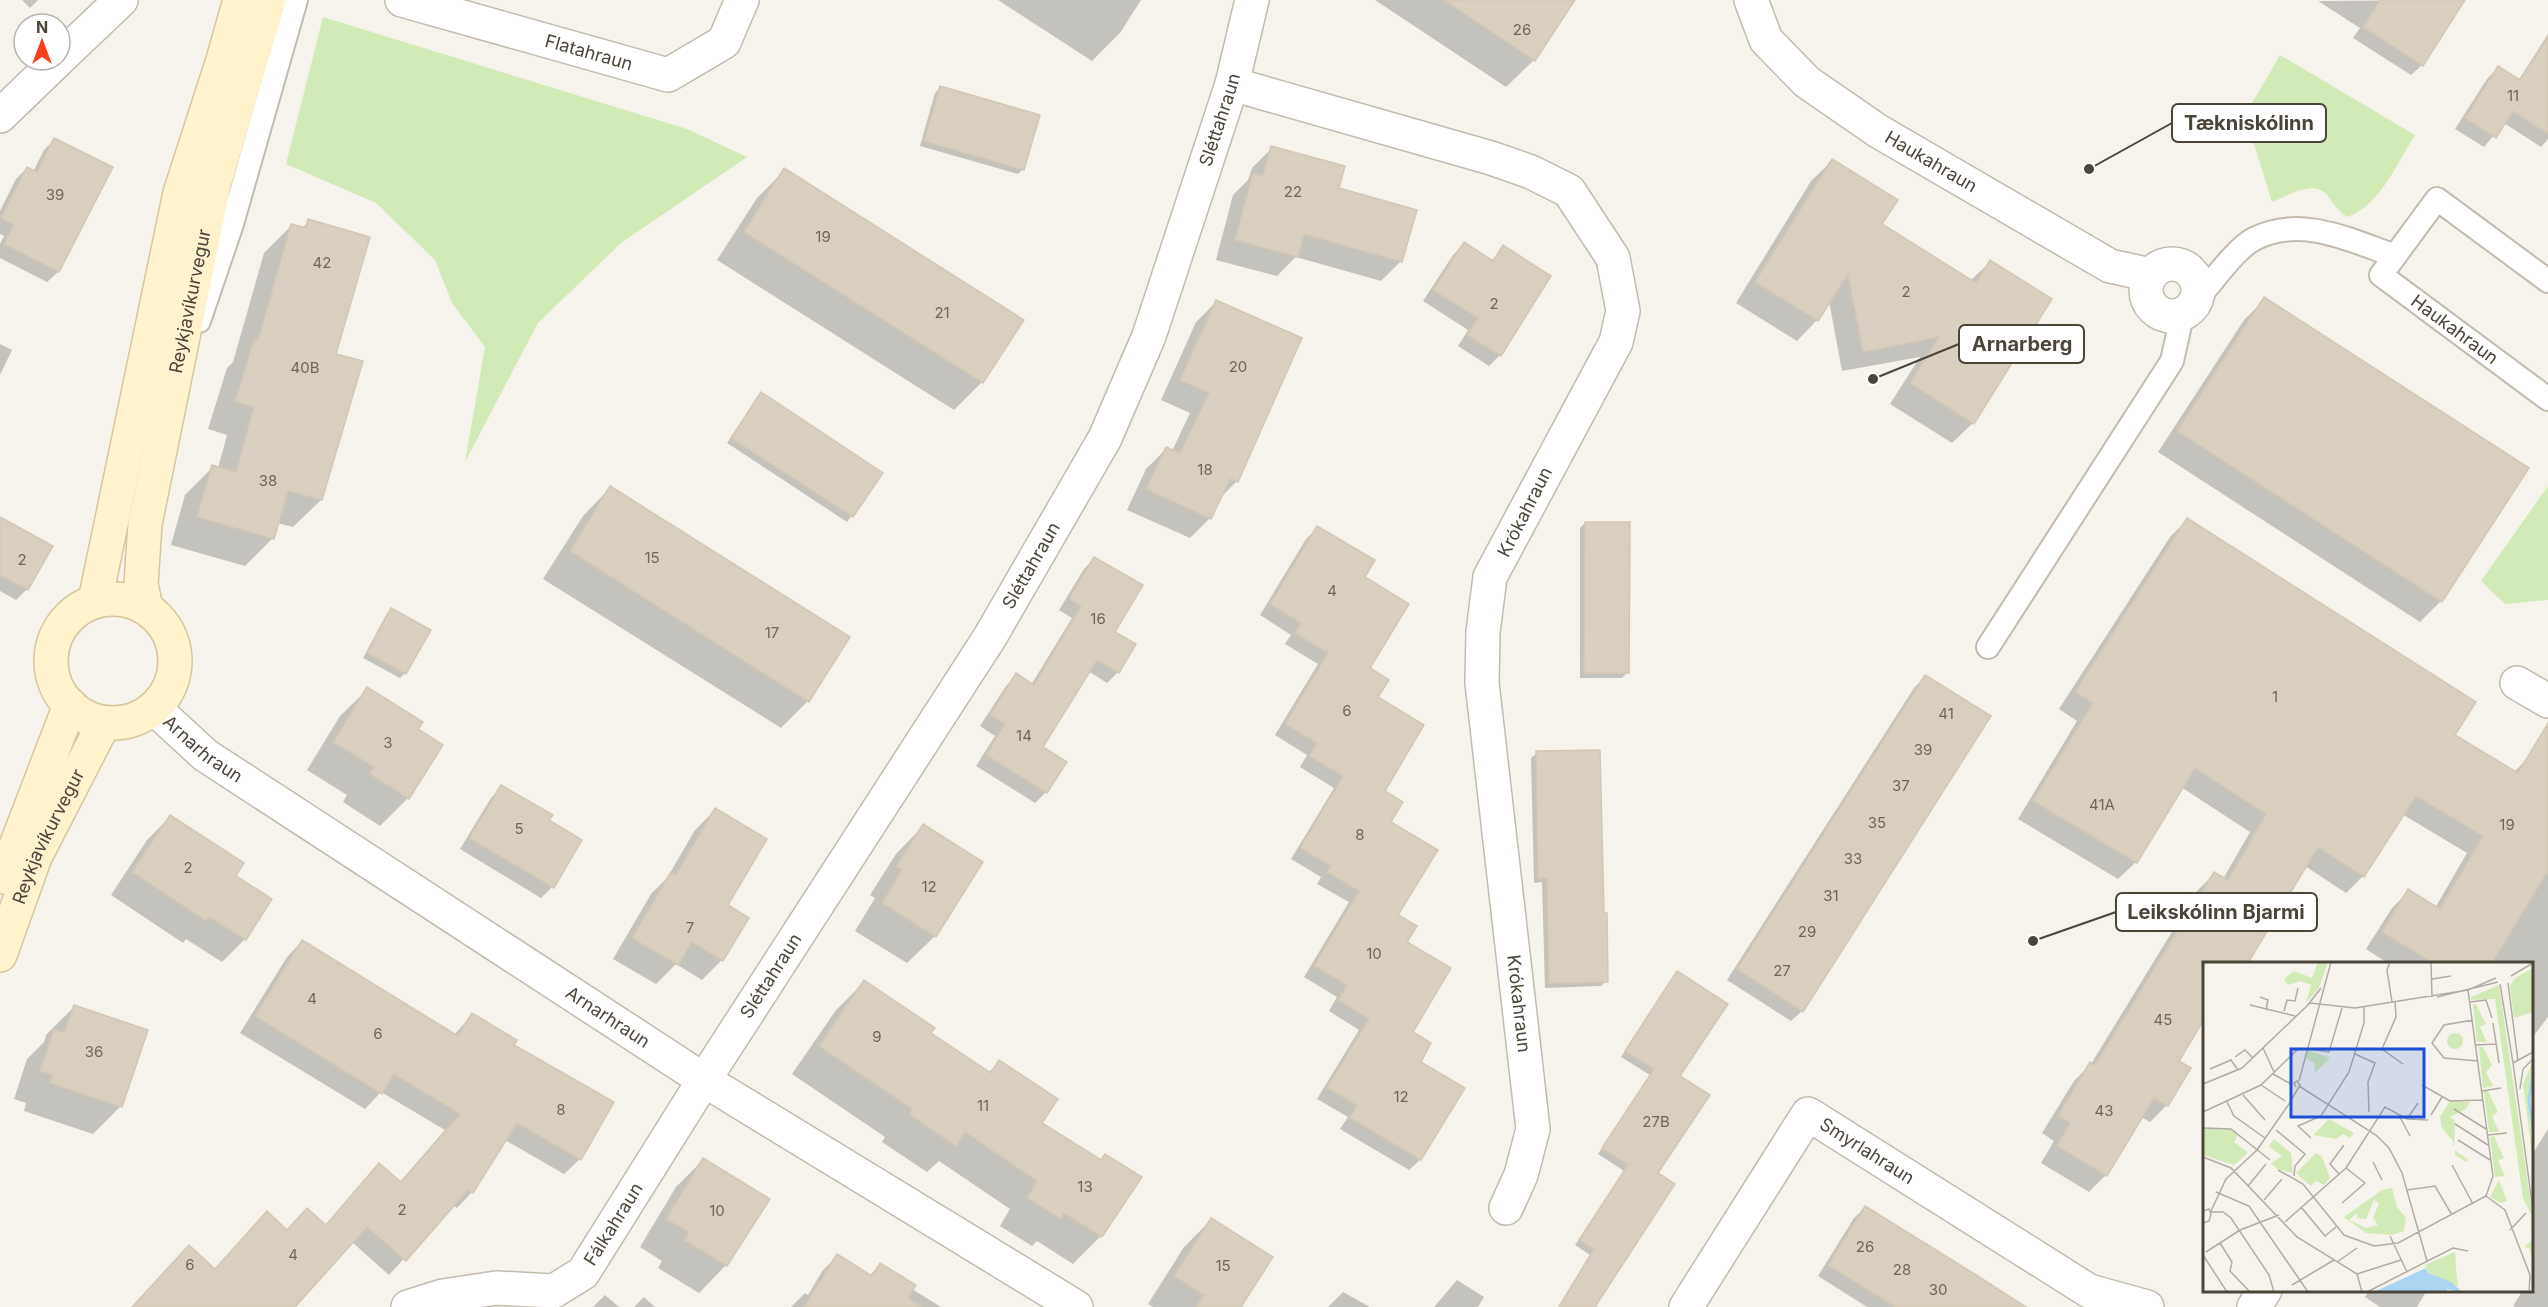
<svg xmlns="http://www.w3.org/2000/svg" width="2548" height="1307" font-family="Inter,sans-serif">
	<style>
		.green { fill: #d2eab5 }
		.shadow { fill: #0003 }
		.building { fill: #d8cfc1; stroke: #d3c7b4; stroke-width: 1.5 }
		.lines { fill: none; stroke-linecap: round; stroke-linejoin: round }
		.lane-casing { stroke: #c2bbae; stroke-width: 26 }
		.street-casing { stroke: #c2bbae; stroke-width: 36 }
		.secondary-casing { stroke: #d6c79b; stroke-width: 36 }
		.lane { stroke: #fff; stroke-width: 22 }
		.street { stroke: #fff; stroke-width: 33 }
		.secondary { stroke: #fff3cd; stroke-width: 33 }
		.labels { text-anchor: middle; stroke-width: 6; stroke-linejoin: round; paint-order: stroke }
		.number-label { font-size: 15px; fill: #6e675b }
		.street-label { font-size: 18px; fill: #4b4439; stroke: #fff }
		.inset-river { fill: none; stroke: #a9d4f2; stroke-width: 3 }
		.inset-road { fill: none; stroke: #b2ada4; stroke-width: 1.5 }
		.view { fill: #1d4ed8; fill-opacity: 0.15; stroke: #1d4ed8; stroke-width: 3 }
		.inset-edge { fill: none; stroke: #4b4439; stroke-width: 3 }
		.leader { fill: none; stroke: #4b4439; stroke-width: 2 }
		.callout-dot { fill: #4b4439; stroke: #fff; stroke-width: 2 }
		.callout { fill: #fff; stroke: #4b4439; stroke-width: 2 }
		.callout-label { font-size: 20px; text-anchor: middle; font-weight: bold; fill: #4b4439 }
	</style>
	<rect width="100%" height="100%" fill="#f6f3ec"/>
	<g class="green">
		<path d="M323,17L687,129L747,157L621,243L538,323L465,462L485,347L452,303L435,260L376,203L286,164Z"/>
		<path d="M2280,55L2415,135C2397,163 2379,208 2346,217C2338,210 2333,203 2327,195C2313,179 2288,196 2272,202L2245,115Z"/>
		<path d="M2548,486V600L2505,604L2481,581Z"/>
	</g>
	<g class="shadow">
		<path d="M22,0H38L30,8Z"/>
		<path d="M998,0H1141L1120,33L1092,61Z"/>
		<path d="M1375,0H1574L1534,60L1506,87Z"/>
		<path d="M2457,0L2422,65L2411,75L2353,38L2360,28L2318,1Z"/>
		<path d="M2548,34V139L2541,147L2504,123L2484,147L2455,129L2487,79L2498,68L2518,81Z"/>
		<path d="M940,88L1023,169L1018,174L920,146L935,93Z"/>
		<path d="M55,139L111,168L58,272L47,282L0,258V244L4,236L0,234V211L16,179L27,168L33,172L44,150Z"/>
		<path d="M1272,148L1337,189L1401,261L1381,281L1296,257L1277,276L1216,260L1233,195L1248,180L1252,168Z"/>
		<path d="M1832,161L1880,225L1970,281L1990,262L1973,423L1952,443L1890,404L1920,357L1842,371L1829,301L1817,320L1797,341L1736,303L1811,181Z"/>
		<path d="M785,170L1021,320L982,382L954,410L717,260L757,198Z"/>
		<path d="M309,221L335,355L361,362L321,500L293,527L277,523L273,538L245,566L171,545L185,495L213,467L218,468L227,435L208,429L227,368L233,362L264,253L292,225L302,228Z"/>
		<path d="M1464,244L1491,261L1504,247L1500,355L1489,366L1458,346L1468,330L1423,301L1453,255Z"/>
		<path d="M2265,299L2441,601L2420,622L2158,452L2244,320Z"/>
		<path d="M1216,302L1237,481L1219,499L1210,518L1190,538L1127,510L1146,469L1166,449L1172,451L1190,413L1161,400L1196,322Z"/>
		<path d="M0,344L12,350L0,375Z"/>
		<path d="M761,394L881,473L847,522L727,443Z"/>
		<path d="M610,488L808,701L781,728L543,579L583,516Z"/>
		<path d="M0,519L27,589L16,600L0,591Z"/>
		<path d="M2187,520L2453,736L2514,772L2529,757L2548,769V1017L2532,1038V964H2389L2366,949L2392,908L2409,891L2435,908L2467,853L2402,814L2363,876L2346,893L2305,866L2247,964H2204V1023L2201,1021L2177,1061L2167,1105L2150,1122L2141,1117L2106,1175L2089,1192L2041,1163L2054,1141L2042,1133L2074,1081L2091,1064L2197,891L2214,874L2223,879L2250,832L2181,787L2136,862L2118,879L2018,819L2077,721L2059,709L2170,537Z"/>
		<path d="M1585,523L1627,673L1622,678H1580V528Z"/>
		<path d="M1317,528L1363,578L1368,669L1376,698L1383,792L1389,823L1396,915L1405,942L1411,1033L1419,1062L1463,1088L1420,1160L1409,1170L1340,1129L1348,1117L1317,1099L1359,1030L1329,1011L1337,997L1304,977L1349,902L1317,884L1321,877L1291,859L1334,788L1300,767L1307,755L1275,735L1318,664L1285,644L1291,635L1260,615L1306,539Z"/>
		<path d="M1094,558L1113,632L1118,672L1107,683L1088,671L1041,747L1046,792L1035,803L976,766L995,736L980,726L1006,686L1017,675L1031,685L1072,618L1059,610L1084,569Z"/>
		<path d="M391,610L405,673L400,678L363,658L386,615Z"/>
		<path d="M1925,677L1802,1011L1791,1021L1727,980L1914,688Z"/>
		<path d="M368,689L416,730L408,798L380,826L343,802L347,795L307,770L340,716Z"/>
		<path d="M1537,753L1602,914L1606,981L1601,986L1545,988L1542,882L1534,883L1531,758Z"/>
		<path d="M502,787L547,821L580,841L552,887L541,898L460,849L491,798Z"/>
		<path d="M715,810L726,906L722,960L702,980L676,964L656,984L613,959L651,894L667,878L695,830Z"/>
		<path d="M170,817L234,877L270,899L245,939L222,962L186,939L183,943L111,895L147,840Z"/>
		<path d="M923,826L935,936L907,963L855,931L875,898L870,895L896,854Z"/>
		<path d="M302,941L454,1035L472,1015L512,1046L580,1159L564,1174L505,1140L472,1192L457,1208L453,1205L389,1275L352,1242L293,1307H133L214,1271L287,1231L325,1226L379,1165L399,1183L445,1130L381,1092L365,1109L240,1033L287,957Z"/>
		<path d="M1672,978L1678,1076L1656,1174L1593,1307H1558L1590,1255L1575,1245L1624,1171L1598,1154L1650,1075L1621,1057Z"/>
		<path d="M864,982L929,1033L988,1073L999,1062L1040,1124L1099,1161L1105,1156L1139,1178L1101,1236L1073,1264L1037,1241L1032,1246L1000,1226L1010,1209L939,1161L927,1172L882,1142L885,1137L792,1074L836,1010Z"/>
		<path d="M74,1007L121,1106L93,1134L24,1111L26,1103L14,1099L27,1059L44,1042L46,1035Z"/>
		<path d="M2548,1129V1307H2515L2513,1306L2523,1290H2532V1155Z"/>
		<path d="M703,1160L726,1265L699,1293L658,1268L662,1261L640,1247L676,1187Z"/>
		<path d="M1865,1208L2024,1307H1867L1818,1276L1854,1218Z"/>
		<path d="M1211,1220L1239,1307H1153L1148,1304L1184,1247Z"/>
		<path d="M837,1256L869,1276L880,1265L912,1289L941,1307H791L805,1293L808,1295L823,1270Z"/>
		<path d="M1457,1280L1484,1297L1478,1307H1434Z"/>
		<path d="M2369,1290H2427L2417,1307H2380L2365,1297Z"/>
		<path d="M1343,1292L1370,1307H1328Z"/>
		<path d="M605,1295L619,1307H593Z"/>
		<path d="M644,1297L655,1307H634Z"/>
	</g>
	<g class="building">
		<path d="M1444,0H1575L1535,61Z"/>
		<path d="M2380,0H2465L2423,66L2363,27Z"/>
		<path d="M2548,37V134L2513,111L2496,138L2465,118L2498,66L2520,80Z"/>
		<path d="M940,86L1040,115L1024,170L924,141Z"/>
		<path d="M54,138L113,167L59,272L4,244L14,225L1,218L27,167L37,172Z"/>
		<path d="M1271,146L1345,166L1339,188L1417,210L1402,262L1304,234L1298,257L1235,240L1253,173L1263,176Z"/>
		<path d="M1832,159L1898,200L1882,224L1976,283L1990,260L2052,299L1974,424L1910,383L1939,337L1863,352L1848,274L1818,321L1755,282Z"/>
		<path d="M784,168L1024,320L983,383L744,232Z"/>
		<path d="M308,219L370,237L336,354L363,361L322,500L288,491L274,539L197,517L212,465L236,472L254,407L235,402L254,339L258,340L291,224L306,228Z"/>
		<path d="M1464,242L1493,261L1503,245L1551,276L1501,356L1467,335L1478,318L1433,290Z"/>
		<path d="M2264,297L2529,468L2442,602L2177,431Z"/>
		<path d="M1216,300L1302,338L1238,482L1230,479L1211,519L1146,489L1166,447L1180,453L1209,393L1180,380Z"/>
		<path d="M761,392L883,473L853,517L731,438Z"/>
		<path d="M610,486L850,637L809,702L570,551Z"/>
		<path d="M0,517L53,546L28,590L0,575Z"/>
		<path d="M2187,518L2476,702L2455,735L2518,773L2548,723V871L2492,963H2433L2382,932L2408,889L2440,909L2483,836L2416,796L2364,877L2318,847L2248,963H2205V1018L2179,1061L2191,1068L2168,1106L2154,1098L2107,1176L2057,1146L2070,1123L2058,1116L2090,1062L2095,1065L2214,872L2228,880L2266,814L2195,768L2137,863L2033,801L2093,703L2075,692Z"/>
		<path d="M1585,522H1630L1629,673H1584Z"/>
		<path d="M1317,526L1375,560L1365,577L1409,604L1370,668L1389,680L1378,697L1424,725L1385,791L1403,802L1391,822L1438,850L1398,915L1417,926L1407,942L1451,968L1413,1032L1431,1043L1421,1062L1465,1088L1421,1160L1350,1118L1357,1105L1327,1088L1369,1019L1338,1000L1347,985L1314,966L1359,891L1327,872L1331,866L1300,848L1343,776L1309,756L1317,743L1285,724L1328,653L1295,633L1301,623L1270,604Z"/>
		<path d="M1094,557L1143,585L1115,632L1136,644L1119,673L1097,660L1043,747L1067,762L1047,793L986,755L1005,724L990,715L1016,673L1034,685L1081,606L1069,599Z"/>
		<path d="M391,608L431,630L406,674L367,653Z"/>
		<path d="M1925,675L1991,716L1803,1012L1737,969Z"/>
		<path d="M367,687L423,722L418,729L443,745L409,799L370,774L374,767L333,742Z"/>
		<path d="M1600,750L1604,913H1607L1608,982L1549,983L1547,878H1538L1536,751Z"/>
		<path d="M501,785L553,815L549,820L582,840L554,888L469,838Z"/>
		<path d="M715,808L767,839L728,905L749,918L723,961L692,942L678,965L632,938L671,872L676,875Z"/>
		<path d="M170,815L244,863L236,876L272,899L246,940L209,917L206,921L132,872Z"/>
		<path d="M923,824L983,862L936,937L882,903L902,870L896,867Z"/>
		<path d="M302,940L458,1036L472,1013L517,1040L514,1045L614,1102L581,1160L517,1123L473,1193L468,1190L406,1261L367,1227L295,1307H132L189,1245L215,1269L267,1211L287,1230L307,1208L326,1225L379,1163L401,1182L460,1114L394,1074L382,1094L255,1016Z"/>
		<path d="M1677,971L1728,1004L1680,1076L1710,1095L1658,1173L1675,1184L1595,1307H1559L1594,1249L1579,1240L1628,1165L1602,1148L1654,1069L1625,1051Z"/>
		<path d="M864,980L935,1028L931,1033L991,1073L999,1060L1058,1099L1042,1123L1101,1160L1105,1154L1142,1177L1102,1237L1064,1213L1061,1219L1027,1198L1037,1181L965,1132L956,1146L909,1114L912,1109L819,1046Z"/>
		<path d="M74,1005L148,1030L122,1107L50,1083L53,1075L40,1071L54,1029L64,1033Z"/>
		<path d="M703,1158L770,1199L727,1266L684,1240L689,1232L666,1219Z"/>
		<path d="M1865,1206L1973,1273L2026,1307H1895L1828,1265Z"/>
		<path d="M1211,1218L1273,1257L1241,1307H1196L1204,1295L1174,1276Z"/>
		<path d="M837,1254L872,1276L880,1263L916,1285L908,1298L922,1307H804Z"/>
	</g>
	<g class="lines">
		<defs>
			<g id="lane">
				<path id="s1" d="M2548,281L2437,199L2381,275L2548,399"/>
				<path d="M2197,299C2213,282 2234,250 2254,239C2300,215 2350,240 2395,256"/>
				<path d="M199,321L232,224L296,0"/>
				<path d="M1988,647L2172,361L2182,316"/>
			</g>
			<g id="street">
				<path id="s2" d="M402,0L668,75L724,42L742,0"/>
				<path id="s3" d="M1751,0L1766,40L1807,82L1878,131L2110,266L2151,275"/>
				<path d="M60,58L121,0"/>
				<path id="s4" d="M1232,84L1491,158L1531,172L1569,191L1613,258L1623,311L1616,342L1490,577L1483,632L1482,683L1533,1129L1521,1175L1506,1208"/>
				<path d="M0,116L58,60"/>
				<circle cx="2172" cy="290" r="26"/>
				<path d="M2517,683L2548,701"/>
				<path id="s5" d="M154,708L205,755L704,1080L1076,1307"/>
				<path id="s6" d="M408,1307L443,1296L496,1288L554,1291L583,1273L704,1080L990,637L1105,438L1149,336L1232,84L1252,0"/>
				<path id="s7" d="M1686,1307L1808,1114L2089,1291L2147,1307"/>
				<path d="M2254,1307L2265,1290"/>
			</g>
			<g id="secondary">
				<circle cx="113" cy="661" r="62"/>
				<path d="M95,601L180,193L223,60L240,0"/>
				<path id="s8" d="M146,608L141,584L145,524L214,184L269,0"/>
				<path d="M4,877L70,705"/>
				<path id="s9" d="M0,955L35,857L104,723"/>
			</g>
		</defs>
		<use href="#lane" class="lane-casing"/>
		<use href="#street" class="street-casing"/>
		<use href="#secondary" class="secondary-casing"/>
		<use href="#lane" class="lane"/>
		<use href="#street" class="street"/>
		<use href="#secondary" class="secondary"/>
	</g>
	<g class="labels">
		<g class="number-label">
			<text x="1522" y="35">26</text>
			<text x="2513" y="101">11</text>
			<text x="1293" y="197">22</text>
			<text x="55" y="200">39</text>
			<text x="823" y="242">19</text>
			<text x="322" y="268">42</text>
			<text x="1906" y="297">2</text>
			<text x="1494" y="309">2</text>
			<text x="942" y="318">21</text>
			<text x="1238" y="372">20</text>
			<text x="305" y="373">40B</text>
			<text x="1205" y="475">18</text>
			<text x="268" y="486">38</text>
			<text x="652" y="563">15</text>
			<text x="22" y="565">2</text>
			<text x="1332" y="596">4</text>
			<text x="1098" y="624">16</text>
			<text x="772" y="638">17</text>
			<text x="2275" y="702">1</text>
			<text x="1347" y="716">6</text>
			<text x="1946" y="719">41</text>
			<text x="1024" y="741">14</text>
			<text x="388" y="748">3</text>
			<text x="1923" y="755">39</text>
			<text x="1901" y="791">37</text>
			<text x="2102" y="810">41A</text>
			<text x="1877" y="828">35</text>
			<text x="2507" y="830">19</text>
			<text x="519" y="834">5</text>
			<text x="1360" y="840">8</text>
			<text x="1853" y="864">33</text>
			<text x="188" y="873">2</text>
			<text x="929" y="892">12</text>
			<text x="1831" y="901">31</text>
			<text x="690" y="933">7</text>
			<text x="1807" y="937">29</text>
			<text x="1374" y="959">10</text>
			<text x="1782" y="976">27</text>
			<text x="312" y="1004">4</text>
			<text x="2163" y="1025">45</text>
			<text x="378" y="1039">6</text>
			<text x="877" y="1042">9</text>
			<text x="94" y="1057">36</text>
			<text x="1401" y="1102">12</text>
			<text x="983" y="1111">11</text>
			<text x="561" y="1115">8</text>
			<text x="2104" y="1116">43</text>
			<text x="1656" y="1127">27B</text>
			<text x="1085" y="1192">13</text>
			<text x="402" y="1215">2</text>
			<text x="717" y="1216">10</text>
			<text x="1865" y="1252">26</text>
			<text x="293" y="1260">4</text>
			<text x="190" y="1270">6</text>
			<text x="1223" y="1271">15</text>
			<text x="1902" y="1275">28</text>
			<text x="1938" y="1295">30</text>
		</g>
		<g class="street-label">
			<text dy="6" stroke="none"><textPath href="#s2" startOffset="194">Flatahraun</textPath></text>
			<text dy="6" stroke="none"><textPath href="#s6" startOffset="1506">Sléttahraun</textPath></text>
			<text dy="6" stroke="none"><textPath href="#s3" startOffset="249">Haukahraun</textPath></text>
			<text dy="6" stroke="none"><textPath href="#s8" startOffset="312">Reykjavíkurvegur</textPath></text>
			<text dy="6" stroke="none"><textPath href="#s1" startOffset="324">Haukahraun</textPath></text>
			<text transform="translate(1525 512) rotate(-63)" y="6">Krókahraun</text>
			<text dy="6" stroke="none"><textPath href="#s6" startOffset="1020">Sléttahraun</textPath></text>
			<text dy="6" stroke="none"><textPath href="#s5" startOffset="64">Arnarhraun</textPath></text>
			<text dy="6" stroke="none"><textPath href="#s9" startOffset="128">Reykjavíkurvegur</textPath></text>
			<text dy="6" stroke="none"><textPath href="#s6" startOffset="534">Sléttahraun</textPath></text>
			<text dy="6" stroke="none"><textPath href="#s4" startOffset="1216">Krókahraun</textPath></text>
			<text dy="6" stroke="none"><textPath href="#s5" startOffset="550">Arnarhraun</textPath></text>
			<text dy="6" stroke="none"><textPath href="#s7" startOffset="298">Smyrlahraun</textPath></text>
			<text dy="6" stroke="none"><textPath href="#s6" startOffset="240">Fálkahraun</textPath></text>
		</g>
	</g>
	<g transform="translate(2203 962)">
		<rect width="330" height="330" fill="#f6f3ec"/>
		<path d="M115,0H125L116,26L103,41L108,23L97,19L85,23L81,17L91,9L109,16ZM330,6V50L311,56L307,24L312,16ZM296,23L330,256V298L326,286L321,285L329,278L328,252L320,236L292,37L268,38V35ZM270,42H273L283,62L277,65L284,80H274ZM244 79a8 8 0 1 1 16 0a8 8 0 1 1-16 0ZM276,85H280L289,103L283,110L290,124L280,126ZM105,88L127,96L112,111L111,101L103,96ZM330,98L326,136L330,200L320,122ZM281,129H285L295,150L289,154L296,170H286ZM247,139L267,140L263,147L247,155L252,159L251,188L266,198L263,200L252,193L251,188L250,179L239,166L237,155ZM126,157L151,171L147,176L140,172L133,177L110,173ZM25,166L35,173L31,180L45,191L31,203L0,193V167ZM291,174L301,196L295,199L302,214L292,215L287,175ZM71,177L88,191L90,211L74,207L68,201L79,194L66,184ZM113,191L119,195L127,216L121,223L113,219L108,224L93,211ZM296,218L304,239L298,241L287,235ZM189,226L194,245L203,256L201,269L189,273L163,271L141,255L179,228ZM171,238L176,241L170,256L175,263L163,266L146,258L154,251V256L163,257ZM252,290L253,306L255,325L226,311L222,303Z" fill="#d2eab5" fill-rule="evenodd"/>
		<path d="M223,306L225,311L248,320L259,330L244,327V330H171Z" fill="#a9d4f2"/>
		<path class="inset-river" d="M330,110L326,138L330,167"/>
		<path class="inset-road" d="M187,0L184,8L189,40M228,0L229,35M308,14L330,1M229,17L248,14M305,21L315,99M297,22L310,101M57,35L65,38L63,48M234,35L295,20M192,39L193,55L179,87L200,102M267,40L283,38L289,56M47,43L92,54M104,44L118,26M81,49L84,38L92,39L95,26M270,58L241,63L229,81L241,96L275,99M290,61L296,101M273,83L293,82M60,86L71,110M107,87L126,90L139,46M330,90L310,101L330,248M152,92L172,101L165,120L166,150M32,95L42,88L50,96M7,107L28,98L35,108M70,112L88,122M96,119L128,0M0,122L39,106L107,41L152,46L265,28L293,16M58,123L82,139M219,123L247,139L280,138M96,124L173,173L186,186L199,211L224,299M317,127L320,107L330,97M279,129L298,126M40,133L62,158M24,140L31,154L62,176M251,147L283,167M0,150L58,123L95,87M228,153L239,135M197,155L207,174M204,157L215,141M252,162L285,183M0,166L28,167L67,198M73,168L102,192L92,204L91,214M285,173L304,171M108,176L95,164L118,154L146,110L161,61V44M255,178L287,198M0,195L28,206L94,275L154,312L159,330M170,200L179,218M249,203L270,242M75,208L100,222L141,273L171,284L195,281L283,234L290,214L265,28M136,212L127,202L141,183M45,224L63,202M204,228L232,224L249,253M13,230L46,244L105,330M283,234L302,248L327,313L326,330M61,238L79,217M139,241L162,221L143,206M98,245L122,274L133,265M0,249L6,247L8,252L6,259L0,261M8,249L23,217L54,188L86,142L97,123L94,119L91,121L93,125M8,250H20L28,256L66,313L71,330M82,260L143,206L182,145L204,157L225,158M307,268L323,251M187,274L204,310M17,281L29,300L27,309L47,330M3,290L37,268L76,253M0,293L24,330M134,300L154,286M154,312L198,298M89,323L131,298M164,330L250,286L265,289"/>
		<path class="view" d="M88,87H221V155H88Z"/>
		<rect width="330" height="330" class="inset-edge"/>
	</g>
	<path class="leader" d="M2089 169L2172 123M1873 379L1959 344M2033 941L2116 912"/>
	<g class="callout-dot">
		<circle cx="2089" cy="169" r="6"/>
		<circle cx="1873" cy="379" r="6"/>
		<circle cx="2033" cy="941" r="6"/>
	</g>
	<g class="callout">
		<rect x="2172" y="104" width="154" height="38" rx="6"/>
		<rect x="1959" y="325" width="125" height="38" rx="6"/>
		<rect x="2116" y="893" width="201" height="38" rx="6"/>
	</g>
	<g class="callout-label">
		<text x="2249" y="130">Tækniskólinn</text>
		<text x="2022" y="351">Arnarberg</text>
		<text x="2216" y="919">Leikskólinn Bjarmi</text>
	</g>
	<g transform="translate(42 42)"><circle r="28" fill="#ffffff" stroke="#b7b4b0" stroke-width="1.5"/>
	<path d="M0-4.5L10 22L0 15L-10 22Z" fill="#fc3f1d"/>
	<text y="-9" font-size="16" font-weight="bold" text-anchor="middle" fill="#4b4439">N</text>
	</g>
</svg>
